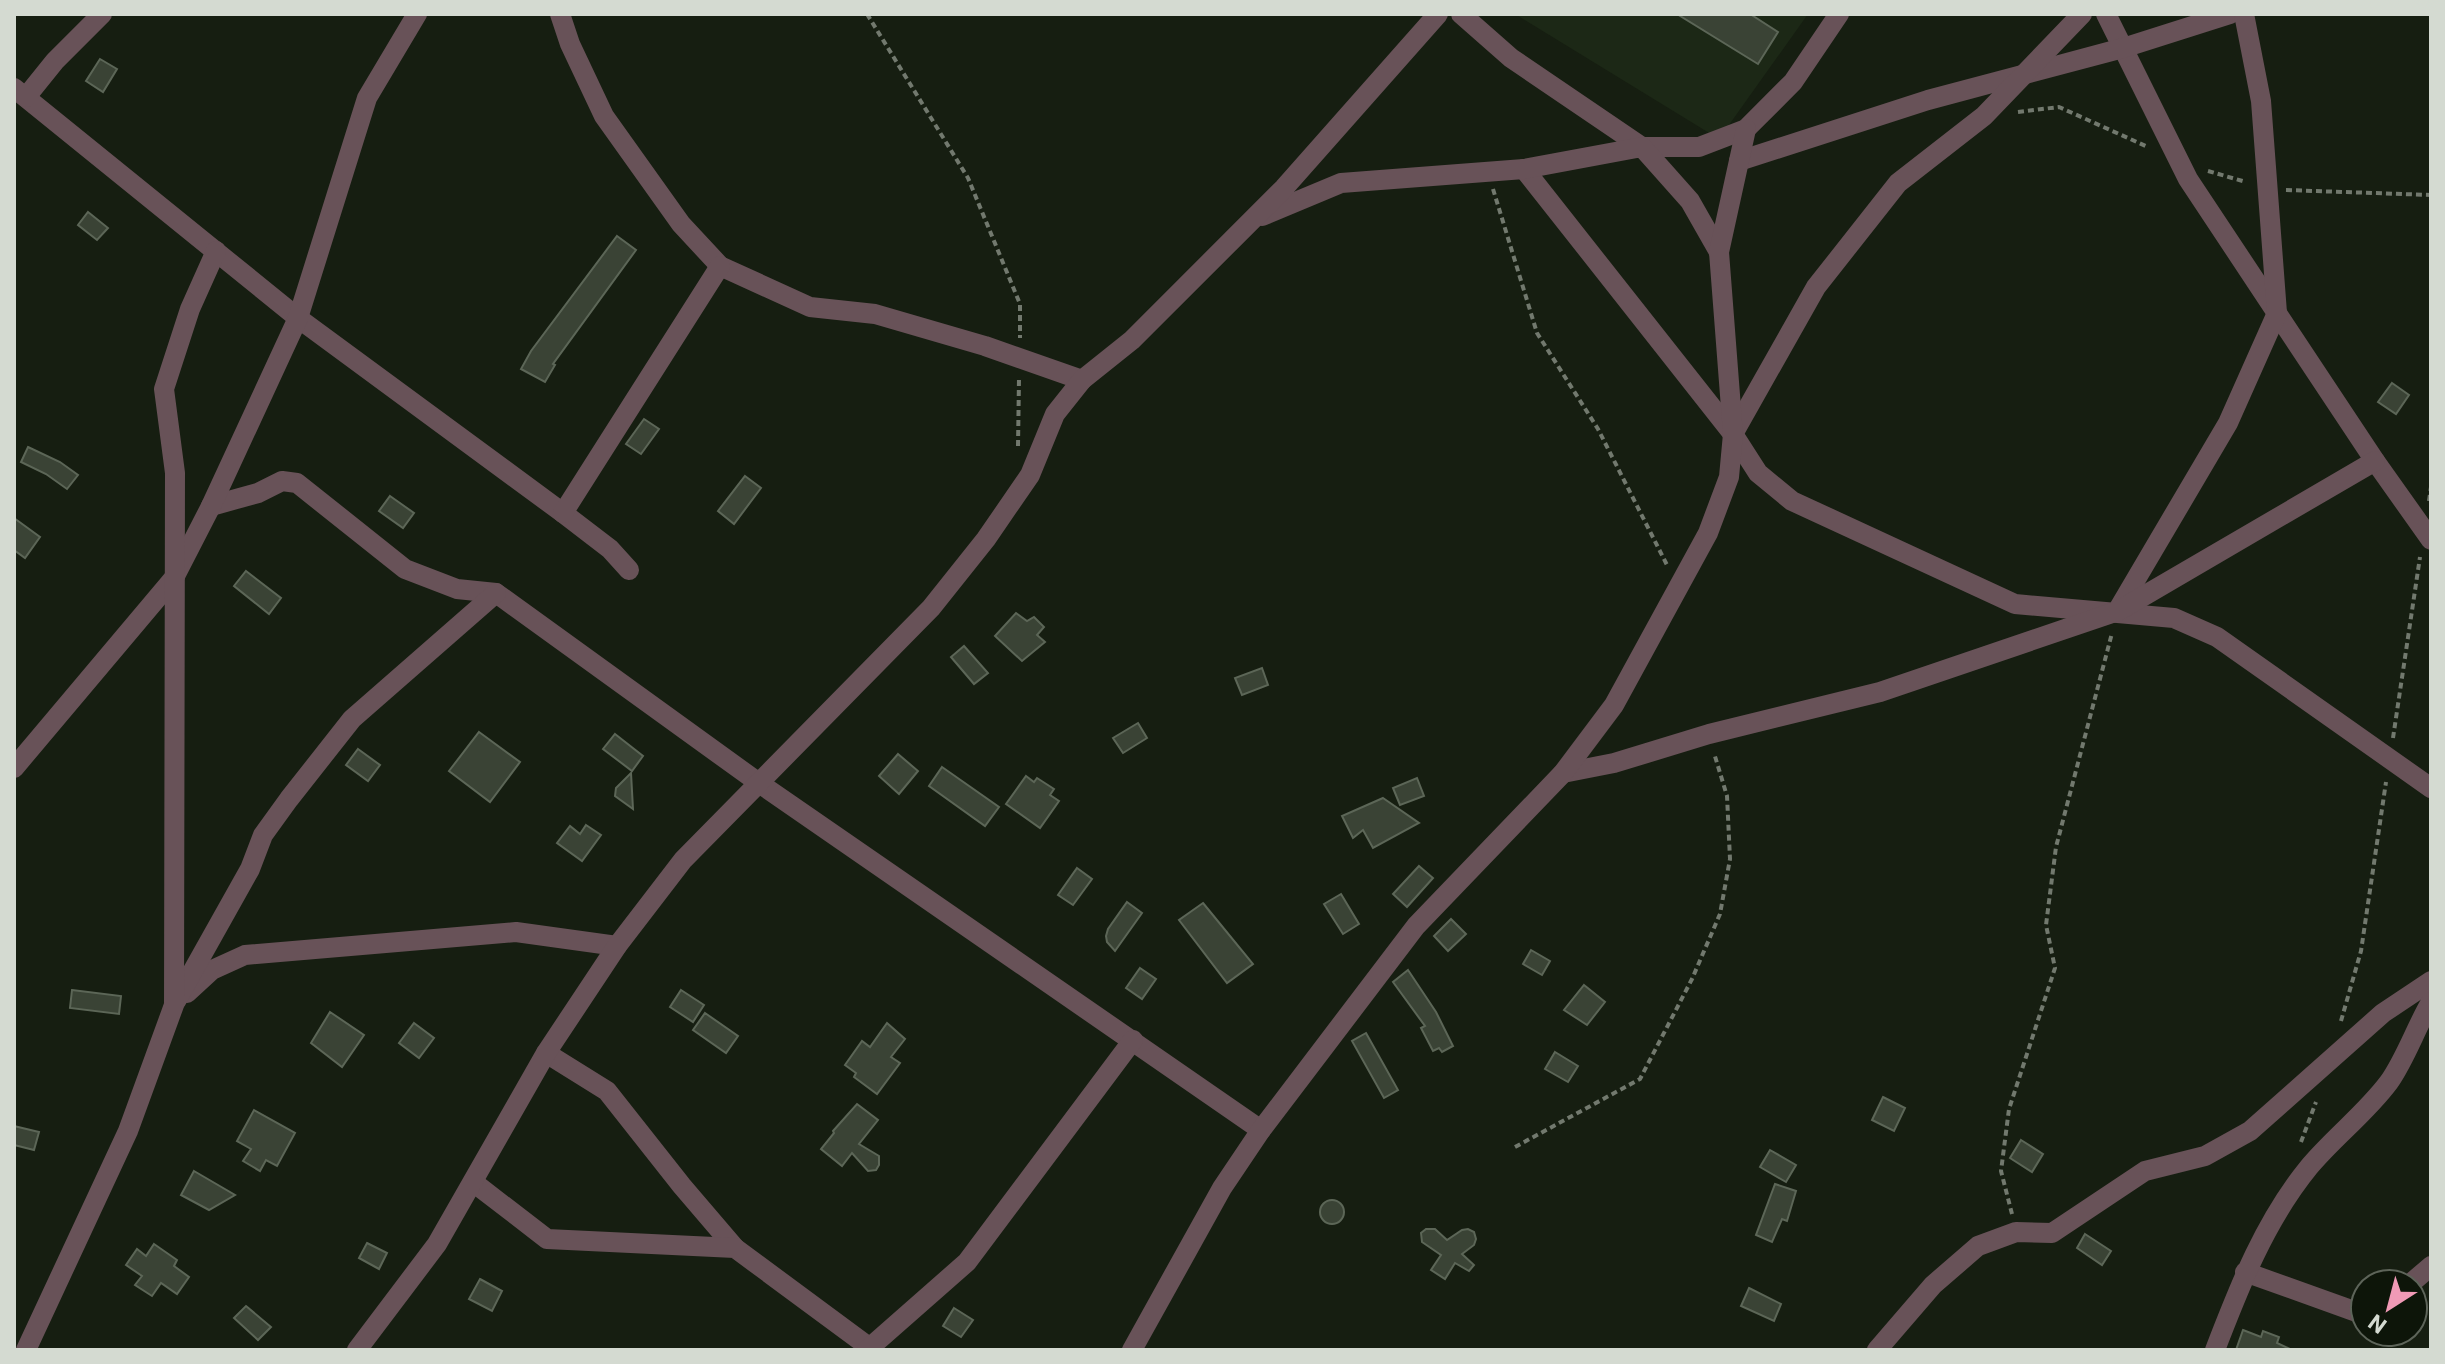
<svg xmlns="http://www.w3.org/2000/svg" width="2445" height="1364" font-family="Roboto,sans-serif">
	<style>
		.built { fill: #1c2816 }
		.building { fill: #3a4335; stroke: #5c6657; stroke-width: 2 }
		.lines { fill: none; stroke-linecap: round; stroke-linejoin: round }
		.path { stroke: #72796e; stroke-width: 4; stroke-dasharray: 6 4; stroke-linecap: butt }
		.minor { stroke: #685258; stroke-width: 20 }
	</style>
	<rect width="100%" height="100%" fill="#161e11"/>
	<path class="built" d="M1515,14H1808L1719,139Z"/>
	<g class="building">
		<path d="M1677,14H1750L1778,32L1758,64Z"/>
		<path d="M100,59L117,69L103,92L86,81Z"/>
		<path d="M88,212L108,228L97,240L78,225Z"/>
		<path d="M617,236L636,250L553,364L555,365L545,382L521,369L531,351Z"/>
		<path d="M2392,383L2409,395L2396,414L2378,402Z"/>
		<path d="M644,419L659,429L641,454L626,444Z"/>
		<path d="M28,447L60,462L78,475L67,489L46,474L21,462Z"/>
		<path d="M745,476L761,488L734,524L718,511Z"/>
		<path d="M390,496L414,513L403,528L379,511Z"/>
		<path d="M14,518L40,537L25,558L14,550Z"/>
		<path d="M246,571L281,598L269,614L234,586Z"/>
		<path d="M1016,613L1027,621L1034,617L1044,627L1037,635L1045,642L1022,661L995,636Z"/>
		<path d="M964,646L988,673L974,684L951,657Z"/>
		<path d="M1262,668L1268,685L1242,695L1235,678Z"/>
		<path d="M1138,723L1147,738L1123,753L1113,738Z"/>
		<path d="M479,732L520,762L490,802L449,771Z"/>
		<path d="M615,734L643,756L632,771L603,749Z"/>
		<path d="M358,749L380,765L368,781L346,765Z"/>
		<path d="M898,754L918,771L899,794L879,776Z"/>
		<path d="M942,767L999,807L985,826L929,786Z"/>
		<path d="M631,773L633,809L615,796L616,788Z"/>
		<path d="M1026,776L1034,782L1037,778L1054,789L1050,795L1059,801L1040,828L1006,804Z"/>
		<path d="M1417,778L1424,796L1400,805L1393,788Z"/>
		<path d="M1383,798L1419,823L1373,848L1363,830L1353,838L1342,816Z"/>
		<path d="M586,825L601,835L582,861L557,843L570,826L580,834Z"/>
		<path d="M1419,866L1433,878L1407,907L1393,894Z"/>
		<path d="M1077,868L1092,879L1073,905L1058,895Z"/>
		<path d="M1341,894L1359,924L1343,934L1324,904Z"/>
		<path d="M1127,902L1142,913L1115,951L1107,942L1106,936L1108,929Z"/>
		<path d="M1203,903L1253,964L1227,983L1179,920Z"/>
		<path d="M1451,919L1466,934L1448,951L1434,936Z"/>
		<path d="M1531,950L1550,961L1542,975L1523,964Z"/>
		<path d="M1140,968L1156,979L1142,999L1126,988Z"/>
		<path d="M1408,970L1436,1012L1453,1046L1442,1052L1439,1048L1433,1051L1421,1028L1425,1026L1393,982Z"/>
		<path d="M1584,985L1605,1002L1587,1025L1564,1010Z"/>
		<path d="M72,990L121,996L119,1014L70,1008Z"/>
		<path d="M681,990L704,1005L693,1022L670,1007Z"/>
		<path d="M330,1012L364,1035L342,1067L311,1043Z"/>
		<path d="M705,1013L738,1036L726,1053L693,1030Z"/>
		<path d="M414,1023L434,1038L419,1058L399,1043Z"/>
		<path d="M887,1023L905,1039L891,1057L900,1063L877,1094L854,1077L856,1073L845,1065L862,1041L870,1047Z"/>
		<path d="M1366,1033L1398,1090L1384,1098L1352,1041Z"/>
		<path d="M1555,1052L1578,1066L1568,1082L1545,1069Z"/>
		<path d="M1883,1097L1905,1108L1894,1131L1872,1120Z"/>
		<path d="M857,1104L878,1120L859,1144L879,1156V1165L876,1170L868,1171L852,1153L842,1166L821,1149L834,1133L833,1131Z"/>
		<path d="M254,1110L295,1133L277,1166L266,1160L260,1171L243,1161L251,1149L237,1141Z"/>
		<path d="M14,1126L39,1132L34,1150L14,1145Z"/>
		<path d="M2021,1140L2043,1154L2032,1172L2010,1158Z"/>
		<path d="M1770,1150L1796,1165L1786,1182L1760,1167Z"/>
		<path d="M194,1171L235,1195L209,1210L181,1195Z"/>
		<path d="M1775,1184L1796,1191L1787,1221L1782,1219L1772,1242L1756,1235Z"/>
		<circle cx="1332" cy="1212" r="12"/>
		<path d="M1426,1229H1435L1447,1240L1462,1230L1468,1229L1474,1232L1476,1239L1474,1245L1462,1254L1474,1265L1469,1271L1455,1263L1445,1279L1431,1270L1441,1255L1422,1242L1421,1233Z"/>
		<path d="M2085,1234L2111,1251L2102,1265L2077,1248Z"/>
		<path d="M367,1243L387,1253L379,1269L359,1258Z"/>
		<path d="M154,1244L177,1260L174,1266L189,1277L177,1294L161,1283L152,1296L135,1285L142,1276L126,1265L137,1249L146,1256Z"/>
		<path d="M480,1279L502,1291L492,1311L469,1299Z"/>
		<path d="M1749,1288L1781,1304L1774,1321L1741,1306Z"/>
		<path d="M246,1306L271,1327L258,1340L234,1318Z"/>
		<path d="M954,1308L973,1320L961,1337L943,1326Z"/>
		<path d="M2243,1330L2261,1337L2263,1331L2279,1337L2277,1343L2292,1350H2236Z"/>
	</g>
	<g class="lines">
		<g class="path">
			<path d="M867,14L968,178L1020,304V338"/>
			<path d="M2018,112L2059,107L2148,147"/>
			<path d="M2208,171L2246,182"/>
			<path d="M1493,189L1537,333L1598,429L1668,567"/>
			<path d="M2286,190L2431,195"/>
			<path d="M1018,446L1019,378"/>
			<path d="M2429,501L2431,487"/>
			<path d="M2393,738L2420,557"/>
			<path d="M2341,1021L2361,951L2386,782"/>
			<path d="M2301,1142L2316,1102"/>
			<path d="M1515,1147L1640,1079L1692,979L1720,914L1730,859L1727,796L1714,753"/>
			<path d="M2012,1214L2001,1171L2009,1109L2055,968L2046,925L2056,847L2112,633"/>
		</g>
		<g class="minor">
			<path d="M560,14L570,44L604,116L681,224L720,266L810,307L875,314L985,346L1082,380"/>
			<path d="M1461,14L1511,58L1642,147H1699L1746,129L1793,82L1839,14"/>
			<path d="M2106,14L2188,179L2375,461L2431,540"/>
			<path d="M14,88L298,318L563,513L610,549L629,570"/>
			<path d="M26,97L55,61L102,14"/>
			<path d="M1739,161L1928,100L2123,48L2230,14"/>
			<path d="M1524,169L1733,434L1758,473L1792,501L2015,604L2174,618L2217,637L2431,788"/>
			<path d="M1262,216L1341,183L1524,169L1642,147L1690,201L1719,252"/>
			<path d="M1733,434L1816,287L1898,183L1984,116L2082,14"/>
			<path d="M211,506L258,493L282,481L297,483L405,569L457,589L496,593L759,783L1261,1130"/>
			<path d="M563,513L720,266"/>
			<path d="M2119,608L2228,423L2277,313L2261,101L2244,14"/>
			<path d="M14,768L174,578L211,506L298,318L367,98L417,14"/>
			<path d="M1563,773L1614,763L1709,734L1880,692L2118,611L2375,461"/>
			<path d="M187,993L212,970L245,955L516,932L617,946"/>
			<path d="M176,1001L250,869L263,835L289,799L352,719L496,593"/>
			<path d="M546,1053L607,1091L682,1186L735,1248"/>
			<path d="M473,1182L547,1239L735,1248L873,1350"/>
			<path d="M2245,1272L2365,1315"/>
			<path d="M2410,1284L2431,1266"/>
			<path d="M26,1350L128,1131L174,1005L175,473L164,389L190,309L216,251"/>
			<path d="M357,1350L437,1244L546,1053L617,946L683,860L931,608L986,539L1030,475L1055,414L1082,380L1132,340L1284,188L1438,14"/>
			<path d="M867,1350L967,1262L1133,1040"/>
			<path d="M1132,1350L1222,1188L1261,1130L1416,926L1563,773L1614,705L1708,533L1729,477L1733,434L1719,252L1746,129"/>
			<path d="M1877,1350L1933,1285L1978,1246L2016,1232L2052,1233L2145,1171L2205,1156L2250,1131L2383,1013L2431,981"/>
			<path d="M2215,1350C2240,1285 2265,1221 2309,1167C2334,1137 2366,1113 2389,1082C2406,1058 2416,1027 2431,1002"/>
		</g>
	</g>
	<rect width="2445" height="1364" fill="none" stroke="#d4dad1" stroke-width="32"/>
	<g transform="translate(2389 1308) rotate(216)"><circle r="38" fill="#0d1509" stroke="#5d6459" stroke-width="2"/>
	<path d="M0-6L14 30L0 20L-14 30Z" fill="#f09ab6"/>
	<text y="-12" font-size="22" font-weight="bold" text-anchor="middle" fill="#d4dad1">N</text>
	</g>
</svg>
